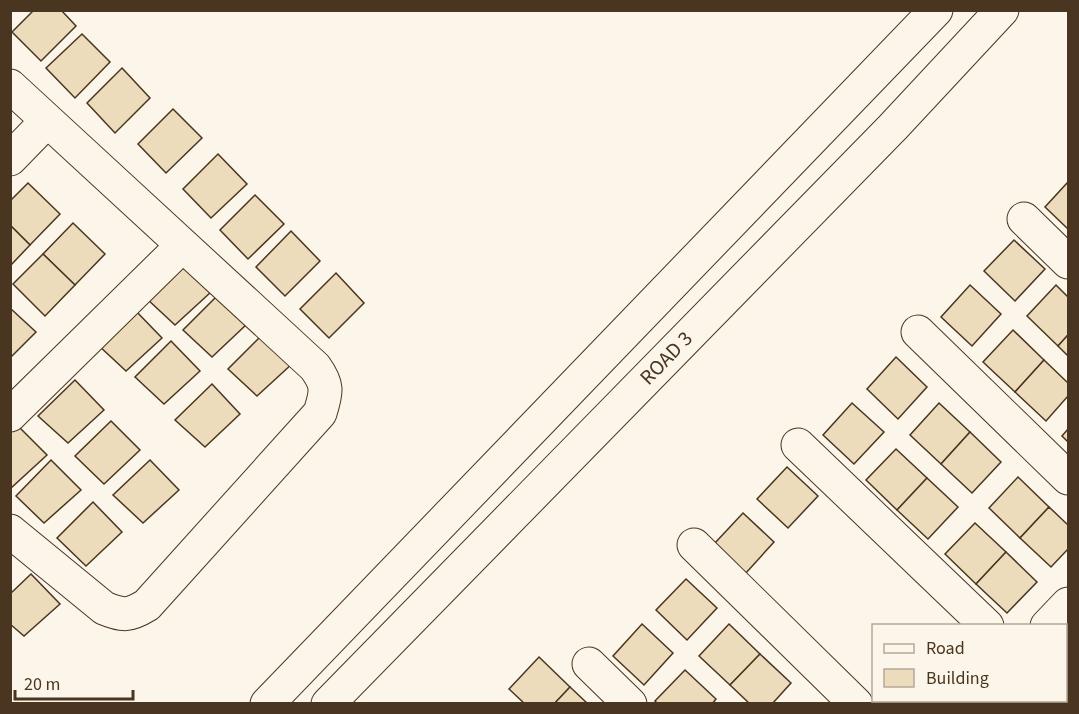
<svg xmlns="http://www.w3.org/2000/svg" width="1079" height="714" font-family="'Source Sans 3',sans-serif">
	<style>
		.building { fill: #ecdcbc; stroke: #4a3520; stroke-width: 1.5 }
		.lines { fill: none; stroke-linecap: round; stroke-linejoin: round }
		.minor-casing { stroke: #4a3520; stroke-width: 35 }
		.tertiary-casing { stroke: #4a3520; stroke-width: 35 }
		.minor { stroke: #fbf6e9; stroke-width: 33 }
		.tertiary { stroke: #fbf6e9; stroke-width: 33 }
		.labels { text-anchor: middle; stroke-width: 4.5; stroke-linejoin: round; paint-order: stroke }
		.street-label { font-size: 21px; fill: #4a3520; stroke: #fbf6e9 }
	</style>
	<rect width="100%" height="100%" fill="#fbf6e9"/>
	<g class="building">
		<path d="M34,10H61L76,26L41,61L12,32Z"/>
		<path d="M82,34L110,62L75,98L46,68Z"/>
		<path d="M122,68L150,98L115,133L87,103Z"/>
		<path d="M173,109L202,138L166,173L138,144Z"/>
		<path d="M218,154L247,184L211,218L183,189Z"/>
		<path d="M1068,182V229L1045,207Z"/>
		<path d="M28,183L60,214L30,245L10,225V201Z"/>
		<path d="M255,195L284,224L248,259L220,230Z"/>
		<path d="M73,223L105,254L75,285L43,254Z"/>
		<path d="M10,225L30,245L10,266Z"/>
		<path d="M291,231L320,261L285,296L256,267Z"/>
		<path d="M1014,240L1045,269L1015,301L984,271Z"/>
		<path d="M43,254L75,285L45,316L13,284Z"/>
		<path d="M182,262L211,292L175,325L146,298Z"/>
		<path d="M336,273L364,303L329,338L300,309Z"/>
		<path d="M970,285L1001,314L972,346L941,317Z"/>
		<path d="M1056,285L1068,297V335L1058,346L1027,316Z"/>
		<path d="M218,295L247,324L212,357L183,330Z"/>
		<path d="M10,308L36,332L10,358Z"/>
		<path d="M133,308L162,338L126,371L97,344Z"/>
		<path d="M1013,330L1044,360L1015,392L983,362Z"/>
		<path d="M264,333L293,363L257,396L228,369Z"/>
		<path d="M1068,335V356L1058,346Z"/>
		<path d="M171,341L200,371L164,404L135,377Z"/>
		<path d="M896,357L927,387L898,419L867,389Z"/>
		<path d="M1044,360L1068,383V396L1046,421L1015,392Z"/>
		<path d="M75,380L104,410L68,443L38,416Z"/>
		<path d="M212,384L240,414L205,447L175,420Z"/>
		<path d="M852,403L884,432L854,464L823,435Z"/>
		<path d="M939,403L970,432L941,464L910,435Z"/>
		<path d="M111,421L140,450L104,484L75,456Z"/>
		<path d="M18,426L47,455L11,488L10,433Z"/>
		<path d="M1068,429V442L1062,436Z"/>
		<path d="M970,432L1001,462L972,493L941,464Z"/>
		<path d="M896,449L927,478L897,510L866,480Z"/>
		<path d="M51,460L81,490L44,523L16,496Z"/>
		<path d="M150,460L179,490L143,523L113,495Z"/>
		<path d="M787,467L818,496L788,528L757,499Z"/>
		<path d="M1018,477L1049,507L1020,538L989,508Z"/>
		<path d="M927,478L958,507L928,539L897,510Z"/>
		<path d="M93,502L122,532L86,566L57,538Z"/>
		<path d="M1049,507L1068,525V549L1051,567L1020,538Z"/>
		<path d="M743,513L774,542L745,574L714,544Z"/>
		<path d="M975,523L1006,552L976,584L945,554Z"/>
		<path d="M1006,552L1037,582L1007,613L976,584Z"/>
		<path d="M31,574L60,604L24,636L10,624V594Z"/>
		<path d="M686,579L717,608L687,640L656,610Z"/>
		<path d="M642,624L673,653L644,685L613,656Z"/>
		<path d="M729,624L760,654L730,685L699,656Z"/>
		<path d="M760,654L791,683L772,704H750L730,685Z"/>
		<path d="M539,657L570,687L554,704H525L509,689Z"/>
		<path d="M685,670L716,699L712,704H658L655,701Z"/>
		<path d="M570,687L588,704H554Z"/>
		<path d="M1007,700H1060L1057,704H1010Z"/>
	</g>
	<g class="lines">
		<defs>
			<g id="minor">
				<path d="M10,86L315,367C328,385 327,391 320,413L147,605C129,616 123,616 104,608L10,531"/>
				<path d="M10,159L47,121"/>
				<path d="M1024,219L1068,262"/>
				<path d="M918,332L1068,478"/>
				<path d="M10,415L182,246"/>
				<path d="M798,445L987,626"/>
				<path d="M694,545L856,704"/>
				<path d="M1047,626L1068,604"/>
				<path d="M589,664L630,704"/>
				<path d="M972,704L975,700"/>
			</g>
			<g id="tertiary">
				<path d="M267,704L936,10"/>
				<path d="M328,704L893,127L1002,10"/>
			</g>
		</defs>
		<use href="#minor" class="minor-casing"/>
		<use href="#tertiary" class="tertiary-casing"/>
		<use href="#minor" class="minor"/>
		<use href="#tertiary" class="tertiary"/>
	</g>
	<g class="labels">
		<g class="street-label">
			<text transform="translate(666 358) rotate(-46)" y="7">ROAD 3</text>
		</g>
	</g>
	<rect width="1079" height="714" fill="none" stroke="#4a3520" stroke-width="24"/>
	<rect x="872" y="624" width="195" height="78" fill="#fbf6e9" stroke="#b4a999" stroke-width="1.5"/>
	<rect x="884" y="644" width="30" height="9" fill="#fbf6e9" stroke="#b4a999" stroke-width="1.5"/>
	<text x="926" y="654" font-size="18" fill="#4a3520">Road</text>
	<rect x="884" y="669" width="30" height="18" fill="#ecdcbc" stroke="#b4a999" stroke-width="1.5"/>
	<text x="926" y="684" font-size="18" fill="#4a3520">Building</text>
	<path d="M15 690v9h118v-9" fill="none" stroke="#4a3520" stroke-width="3"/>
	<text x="24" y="690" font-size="18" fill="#4a3520" stroke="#fbf6e9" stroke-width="4.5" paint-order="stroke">20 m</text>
</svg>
